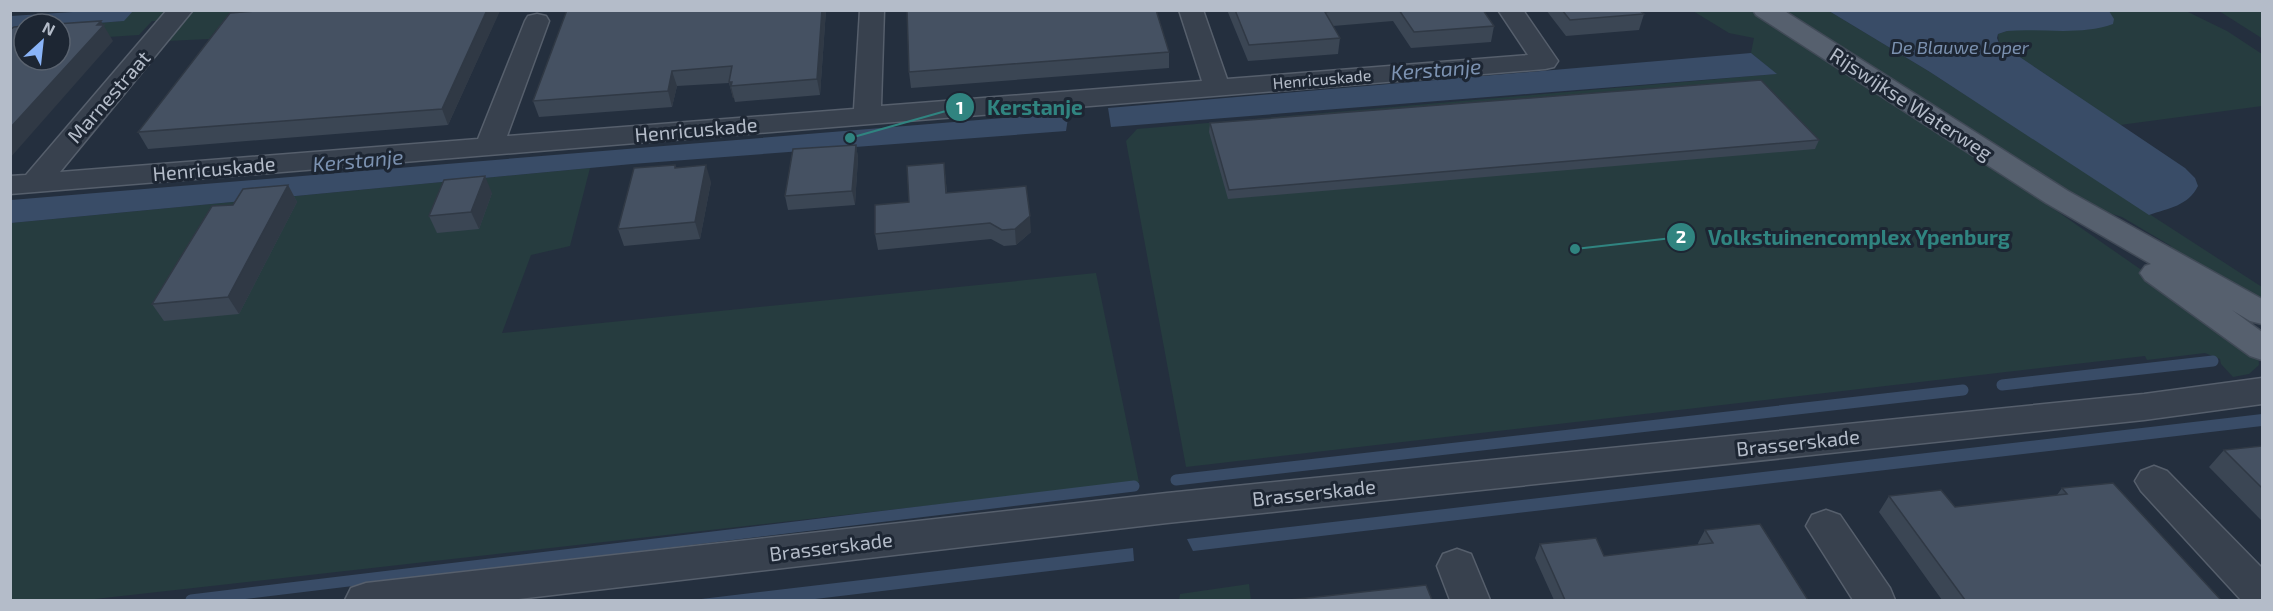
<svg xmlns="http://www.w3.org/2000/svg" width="2273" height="611" font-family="'Exo 2',sans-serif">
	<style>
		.green { fill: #263c3f }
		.water { fill: #394c67 }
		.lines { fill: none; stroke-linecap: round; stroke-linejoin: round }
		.stream { stroke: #394c67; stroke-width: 11 }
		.minor-casing { stroke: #565f6c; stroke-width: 3 }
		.major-casing { stroke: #414a57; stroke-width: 3 }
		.minor { fill: #38414e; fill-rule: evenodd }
		.major { fill: #56606e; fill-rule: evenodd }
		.wall { fill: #3b4654 }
		.shaded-wall { fill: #303945 }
		.building { fill: #455162; stroke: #303945; stroke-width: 1.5 }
		.labels { text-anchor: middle; stroke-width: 6; stroke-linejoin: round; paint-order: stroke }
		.far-street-label { font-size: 16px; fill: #b4bcc9; stroke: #1d2633 }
		.far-water-label { font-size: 18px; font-style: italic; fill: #7c92b1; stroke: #1d2633 }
		.street-label { font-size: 20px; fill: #b4bcc9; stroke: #1d2633 }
		.water-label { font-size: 21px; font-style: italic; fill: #7c92b1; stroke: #1d2633 }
		.leader { fill: none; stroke: #308480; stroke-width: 2 }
		.callout-dot { fill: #308480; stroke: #1d2633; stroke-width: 2 }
		.mark-label { font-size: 18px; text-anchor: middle; font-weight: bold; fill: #fff }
		.callout-label { font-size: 21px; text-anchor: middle; font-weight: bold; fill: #308480; stroke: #1d2633; stroke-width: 6; stroke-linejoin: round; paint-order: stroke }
	</style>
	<rect width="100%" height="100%" fill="#242f3e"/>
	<g class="green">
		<path d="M280,10L495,11L216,30L209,39L167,41L191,11H232L230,13Z"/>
		<path d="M133,11H169L160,21H152L139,35L60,40V26L123,21Z"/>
		<path d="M1693,11H1751L1979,157L2258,351L2259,365L2249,374L2233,377L2221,364L2220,359L2205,353L2147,360L2145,356L1186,467L1126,141L1137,129L1776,74L1751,53L1754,38L1729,33Z"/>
		<path d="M1778,11H1829L1930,72L2262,287V307L2171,252V246L2122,217L2086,206Z"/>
		<path d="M2109,11H2186L2227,31L2262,54V106L2120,125L1999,43L1998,34L2007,31L2110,12Z"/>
		<path d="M2219,11H2262V39L2260,37Z"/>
		<path d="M590,168L570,246L531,255L502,333L1096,273L1139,482L86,600H11V223Z"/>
		<path d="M1249,584L1251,600H1179L1180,594Z"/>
	</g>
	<g class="water">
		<path d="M88,11H133L124,21L60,26L24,24V28L11,29V16Z"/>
		<path d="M1829,11H2109L2114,19L2113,24C2080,36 2041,28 2007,31L1998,34L1997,38L1999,43L2185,168L2195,178L2198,186C2188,206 2169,208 2149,215L1930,72Z"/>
		<path d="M1751,53L1777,74L1111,127L1108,108Z"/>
		<path d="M1062,113L1068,118L1066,131L632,164L11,223V200Z"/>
		<path d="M2262,414V426L1193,551L1187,539Z"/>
		<path d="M1133,548L1134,561L807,600H693Z"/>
	</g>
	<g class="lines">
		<g class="stream">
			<path d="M2002,385L2213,361"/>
			<path d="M1176,480L1963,390"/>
			<path d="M191,600L1134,486"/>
		</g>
		<defs>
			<g id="minor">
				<path d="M167,10H193L60,172L478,139L525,21L528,16L537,14L546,16L549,21L507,136L854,109L860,10H884L881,106L1202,81L1179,10H1203L1227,79L1528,55L1498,10H1523L1558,61L1554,67L1545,69L10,194V176L26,175Z"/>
				<path d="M2262,378V404L2144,420L1167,523L510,600H345L351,588L366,583L1167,493L2144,394Z"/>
				<path d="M2154,466L2167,471L2262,568V600H2241L2141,491L2135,481L2141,471Z"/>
				<path d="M1826,510L1840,515L1890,588L1895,600H1853L1806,526L1812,515Z"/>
				<path d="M1457,549L1471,554L1490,600H1450L1437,566L1443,554Z"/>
			</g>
			<path id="major" d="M1753,10H1783L2068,191L2262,299V324L2250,321L2232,310L2262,332V360L2250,356L2145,280L2140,273L2145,266L2151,264L2046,203L1756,15Z"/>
		</defs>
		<use href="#minor" class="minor-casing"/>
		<use href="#major" class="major-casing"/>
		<use href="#minor" class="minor"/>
		<use href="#major" class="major"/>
	</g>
	<g class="wall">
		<path d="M500,10L448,125L148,149L138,132Z"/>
		<path d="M567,10H826L820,95L735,102L734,98H733L729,83L677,86L672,107L539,117L533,101Z"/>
		<path d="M1227,10H1483L1494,26L1491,42L1411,48L1393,21L1333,26L1340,38L1338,54L1248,61Z"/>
		<path d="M1546,10H1642V12L1644,14L1639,30L1566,36Z"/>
		<path d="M1169,52V68L911,88L909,72Z"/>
		<path d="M1210,123L1819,140L1815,149L1228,199L1209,132Z"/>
		<path d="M856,145L858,158L855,205L788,210L785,196Z"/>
		<path d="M944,163L947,193L1031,232L1016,245L1004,246L991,239L878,250L875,234L909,202Z"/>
		<path d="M675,165L676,167L711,182L700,239L624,246L618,229Z"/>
		<path d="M288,185L297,202L239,314L164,321L152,304Z"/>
		<path d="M492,193L479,229L437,233L429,216Z"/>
		<path d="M2262,446V521L2209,467L2224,450Z"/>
		<path d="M2062,488L2221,600H1942L1879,512L1889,496L1955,507L2057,495Z"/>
		<path d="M1705,530L1808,600H1554L1535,558L1540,544L1604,556L1699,545L1698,543Z"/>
	</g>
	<g class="shaded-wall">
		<path d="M487,10L500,11L448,125L442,109Z"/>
		<path d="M822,10H826L820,95L817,79Z"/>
		<path d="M101,21L113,41L10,158V128Z"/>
		<path d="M672,71L677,86L672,107L668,91Z"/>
		<path d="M729,82H732L731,86L734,98H733Z"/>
		<path d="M856,145L858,158L855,205L852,191Z"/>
		<path d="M706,165L711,182L700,239L695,222Z"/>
		<path d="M485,176L492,193L479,229L471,212Z"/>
		<path d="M288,185L297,202L239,314L228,297Z"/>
		<path d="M1030,216L1031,232L1016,245L1015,229Z"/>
	</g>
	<g class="building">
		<path d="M267,10H487L442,109L138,132L230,13Z"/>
		<path d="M567,10H822L817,79L731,86L732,82H729L732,66L672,71L668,91L533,101Z"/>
		<path d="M907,10H1156L1169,52L909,72Z"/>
		<path d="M1235,10H1339L1325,12L1340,38L1249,45Z"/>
		<path d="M1399,10H1483L1494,26L1414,32Z"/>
		<path d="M1562,10H1642L1640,11L1644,14L1570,20Z"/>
		<path d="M101,21L97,25H104L10,128V30L14,27L24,26V60H60V24H56Z"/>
		<path d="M1761,80L1819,140L1229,190L1210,123Z"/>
		<path d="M856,145L852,191L785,196L793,149Z"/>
		<path d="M944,163L946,193L1026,186L1030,216L1015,229L1002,230L990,223L875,234V205L909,202L907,166Z"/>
		<path d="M675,165V168L706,165L695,222L618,229L634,168Z"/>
		<path d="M485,176L471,212L429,216L444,180Z"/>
		<path d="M288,185L228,297L152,304L212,206L233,205L243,189Z"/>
		<path d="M2262,446V488L2224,450Z"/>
		<path d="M2113,483L2221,600H1965L1889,496L1941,490L1955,507L2067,494L2062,488Z"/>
		<path d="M1760,524L1808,600H1565L1540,544L1596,538L1604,556L1713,543L1705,530Z"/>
		<path d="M1426,585L1432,600H1289Z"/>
	</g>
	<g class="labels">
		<g class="far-street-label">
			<text transform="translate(1322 79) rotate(-5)" y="6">Henricuskade</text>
		</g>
		<g class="far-water-label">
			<text x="1960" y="54">De Blauwe Loper</text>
		</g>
		<g class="street-label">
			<text transform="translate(109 97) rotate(-49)" y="7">Marnestraat</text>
			<text transform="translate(1911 104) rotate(33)" y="7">Rijswijkse Waterweg</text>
			<text transform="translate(696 130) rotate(-5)" y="7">Henricuskade</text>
			<text transform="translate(214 169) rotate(-5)" y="7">Henricuskade</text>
			<text transform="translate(1798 443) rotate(-6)" y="7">Brasserskade</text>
			<text transform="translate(1314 493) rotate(-6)" y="7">Brasserskade</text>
			<text transform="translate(831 547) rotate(-7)" y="7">Brasserskade</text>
		</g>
		<g class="water-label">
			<text transform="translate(1436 70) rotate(-4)" y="7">Kerstanje</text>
			<text transform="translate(358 161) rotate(-5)" y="7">Kerstanje</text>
		</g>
	</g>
	<path class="leader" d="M850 138L960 107M1575 249L1681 237"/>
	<g class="callout-dot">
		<circle cx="850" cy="138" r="6"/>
		<circle cx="1575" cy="249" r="6"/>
		<circle cx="960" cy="107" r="15"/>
		<circle cx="1681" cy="237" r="15"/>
	</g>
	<g class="mark-label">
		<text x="960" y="114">1</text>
		<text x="1681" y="243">2</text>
	</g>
	<g class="callout-label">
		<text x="1035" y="115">Kerstanje</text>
		<text x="1859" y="245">Volkstuinencomplex Ypenburg</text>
	</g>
	<rect width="2273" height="611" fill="none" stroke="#b4bcc9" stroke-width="24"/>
	<g transform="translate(42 42) rotate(27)"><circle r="28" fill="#1d2633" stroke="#59626f" stroke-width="1.5"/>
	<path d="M0-4.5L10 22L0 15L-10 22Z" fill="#8ab4f8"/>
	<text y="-9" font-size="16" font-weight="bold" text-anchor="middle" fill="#b4bcc9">N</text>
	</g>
</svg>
